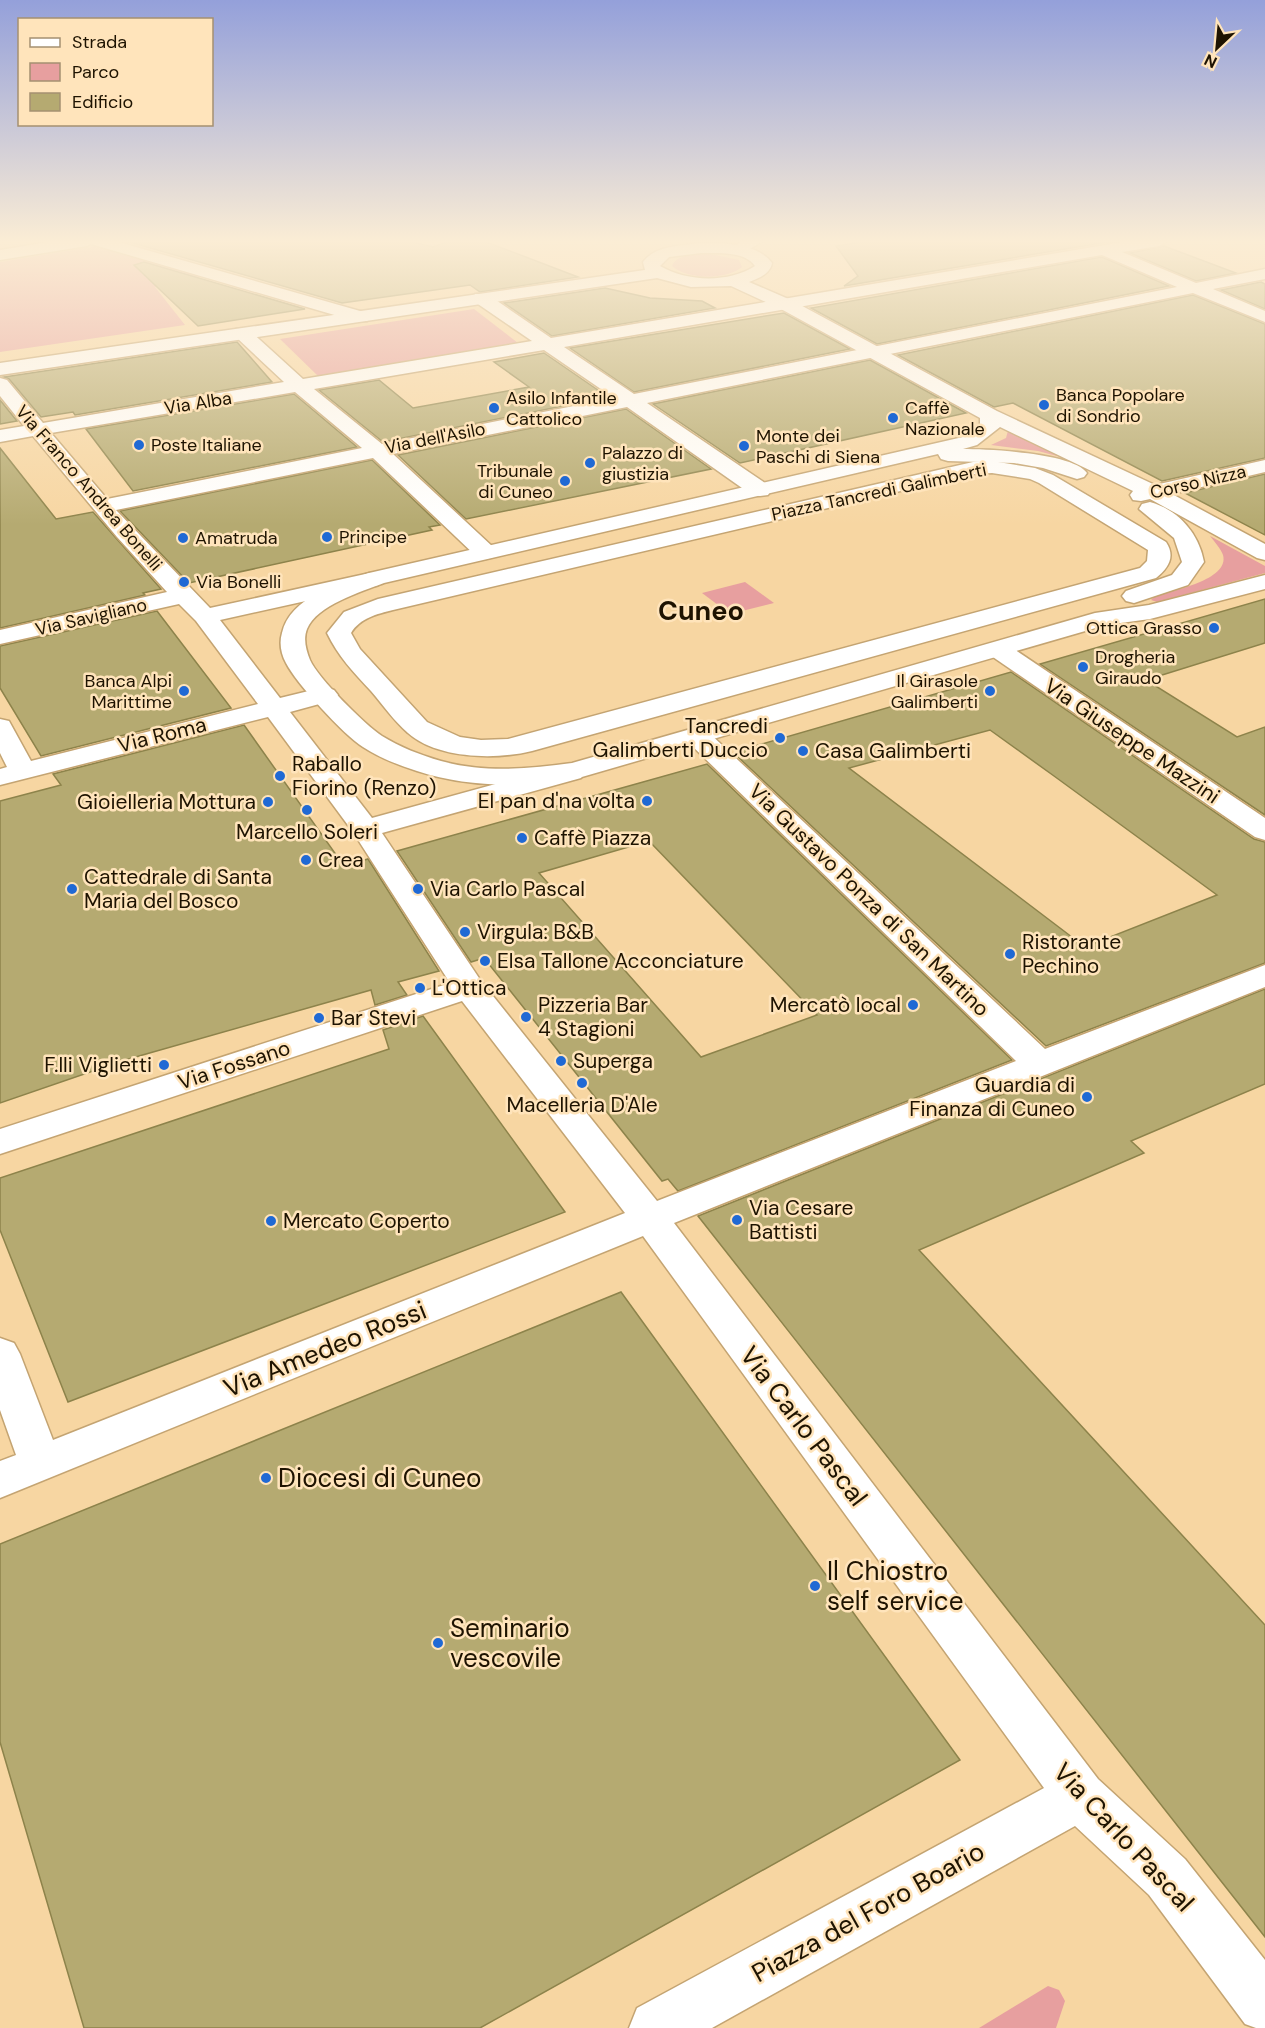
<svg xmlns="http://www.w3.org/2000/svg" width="1265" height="2028" font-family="'DM Sans',sans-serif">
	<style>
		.green { fill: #e79f9f }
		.building { fill: #b5aa71; stroke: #8d834b; stroke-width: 1.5; fill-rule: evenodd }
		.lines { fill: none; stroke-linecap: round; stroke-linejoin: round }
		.street-casing { stroke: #c4a472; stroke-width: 3 }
		.secondary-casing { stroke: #c4a472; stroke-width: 3 }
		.street { fill: #fff; fill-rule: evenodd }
		.secondary { fill: #fff; fill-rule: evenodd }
		.poi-dot { fill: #2069d4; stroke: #ffe4bb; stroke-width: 2 }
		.labels { text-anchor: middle; stroke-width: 5; stroke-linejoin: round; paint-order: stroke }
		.far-poi-label { font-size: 18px; fill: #1e1301; stroke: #ffe4bb; text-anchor: start }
		.far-street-label { font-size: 18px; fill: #1e1301; stroke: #ffe4bb }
		.poi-label { font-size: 21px; fill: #1e1301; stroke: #ffe4bb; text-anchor: start }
		.street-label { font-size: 21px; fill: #1e1301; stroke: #ffe4bb }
		.near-street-label { font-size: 26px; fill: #1e1301; stroke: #ffe4bb }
		.near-poi-label { font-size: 26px; fill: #1e1301; stroke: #ffe4bb; text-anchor: start }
		.far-town-label { font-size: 27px; font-weight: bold; fill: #1e1301; stroke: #ffe4bb }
	</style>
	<rect width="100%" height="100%" fill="#f7d6a2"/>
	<g class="green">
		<path d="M97,246L206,275L155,287L185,325L0,352V262Z"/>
		<path d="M711,254L739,260L742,267C726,280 688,280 672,266C677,253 699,254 711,254Z"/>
		<path d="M474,309L518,343L318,376L280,339Z"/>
		<path d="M1009,427L1072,460L1038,451L991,445L1006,438Z"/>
		<path d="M1210,536L1265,566V573L1157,602L1151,600L1155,596C1171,591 1230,580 1223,555C1221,549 1214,541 1210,536Z"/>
		<path d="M745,582L774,603L730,614L702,593Z"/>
		<path d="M1048,1986L1059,1990L1065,2001L1056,2028H979Z"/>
	</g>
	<g class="building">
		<path d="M126,241H409L433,247L449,241H484L578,277L480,292L470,285L342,303Z"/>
		<path d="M867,241H1113L844,286L858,276L836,246Z"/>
		<path d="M1164,246L1236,273L1196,281L1130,253Z"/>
		<path d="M1102,257L1169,286L877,344L811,308Z"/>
		<path d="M144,262L305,309L198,326L134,265Z"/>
		<path d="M1261,282L1265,284V309L1221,290Z"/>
		<path d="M605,288L650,298L702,301L715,308L552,336L504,303Z"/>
		<path d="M1193,295L1265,324V458L1162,481L1013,403L994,407L898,355Z"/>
		<path d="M784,313L850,349L634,392L570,348Z"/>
		<path d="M237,342L272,382L75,415L73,412L41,417L9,379L4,377Z"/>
		<path d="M544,353L608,397L383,442L319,390L379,380L413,408L529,387L494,362Z"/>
		<path d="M870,360L966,413L740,463L653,404Z"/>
		<path d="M294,394L357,447L133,491L86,429Z"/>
		<path d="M0,400L17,421L0,424Z"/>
		<path d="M626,409L711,469L466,519L398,455Z"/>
		<path d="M0,448L56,519L93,512L161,589L143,593L145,595L0,628Z"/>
		<path d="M372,460L440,525L429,527L432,530L189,583L120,511Z"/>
		<path d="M1265,474V535L1185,493Z"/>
		<path d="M1265,599V643L1146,680L1237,737L1265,727V815L1040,664Z"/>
		<path d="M157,611L231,708L41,756L0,688V646Z"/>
		<path d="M1011,672L1254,839L1265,842V963L1046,1046L737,756L745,754L741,750ZM990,730L1054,776L1217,895L1085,947L849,768Z"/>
		<path d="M244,725L344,866L368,859L439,971L398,982L407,995L375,1005L371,990L125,1060L0,1103V801L61,785L53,774Z"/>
		<path d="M707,764L1012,1060L678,1191L668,1179L662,1181L484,958L471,962L397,851ZM649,841L817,1015L701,1057L539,873Z"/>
		<path d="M1265,989V1084L1131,1141L1144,1153L919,1250L1265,1625V1937L698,1216Z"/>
		<path d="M423,1016L565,1212L68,1402L0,1230V1178L389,1049L383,1030Z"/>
		<path d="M621,1292L960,1760L480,2028H84L0,1742V1544Z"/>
	</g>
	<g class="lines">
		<defs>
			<g id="street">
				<path d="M89,241H115L367,313L370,317L367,321H355L91,244Z"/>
				<path d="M742,241H763L743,253H731L729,250Z"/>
				<path d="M1129,241H1167L1159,246L1122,252L1196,283L1265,269V279L1213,289L1265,311V322L1193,293L647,403L768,485L771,490L768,495L760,496L752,495L627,407L393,454L493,547L496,552L493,557L485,559L477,557L373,458L116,510L210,608L370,573L378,575L382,580L378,585L220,620L280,698L325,687L334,690L338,695L334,700L290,712L372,818L561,766L571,764L581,766L585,772L581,778L382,833L481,981L657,1201L1016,1061L688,742L684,736L688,730L697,728L706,730L1045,1049L1265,965V987L674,1223L1098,1779L1185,1859L1265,1960V2028H1256L1245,2024L1149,1895L1075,1826L712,2028H629L637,2008L1044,1788L643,1236L0,1498V1461L16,1455L0,1410V1338L14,1343L20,1354L53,1440L625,1213L462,1001L0,1154V1129L450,983L353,832L268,717L0,785V769L7,767L0,753V719L9,721L31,761L258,704L196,621L179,604L0,644V630L167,592L117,537L33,436L0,442V430L24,426L0,396V378L7,380L43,423L284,382L236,337L233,333L236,329H248L303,379L532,341L475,302L473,298L475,294H487L551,338ZM1102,255L1177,287L634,394L564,347ZM544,350L614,398L382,444L314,389ZM295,392L362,448L107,499L51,433Z"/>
				<path d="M992,461L1035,468L1053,475L1166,542C1176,557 1168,568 1156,578L532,751C496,760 437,759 408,733C394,721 383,705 371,691C354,673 338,656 327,633L344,612L378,599L973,462ZM992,473L1030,479L1039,483L1148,550L1147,561L1140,568L508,739L481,740L460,737L427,722L360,649L351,633C360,618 377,614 393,610L973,474Z"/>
				<path d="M999,643L1008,645L1265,818V840L1255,837L990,655L987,650L990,645Z"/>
			</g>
			<g id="secondary">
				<path d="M55,241H95L87,246L0,260V250Z"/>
				<path d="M701,243C724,243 757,243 772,263C770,274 759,278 749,282L793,301L997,411L1155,485L1265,460V472L1172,494L1265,544V560L1257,558L1150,499L1141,501L1133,500L1130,495L1133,491L1000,427L977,445L963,449C988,449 1074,453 1087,473L1084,477L1077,479L1043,468L1014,463L948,461L941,459L938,454L384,583C361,592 317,605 307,629C303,639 306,650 310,660C318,678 365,725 382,736C400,747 420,755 441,761C484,773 529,769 572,763L1095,613L1149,605L1265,575V589L1150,619L1106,625L575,779C522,787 469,788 417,771C398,765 380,758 363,747C344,735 296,683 286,663C281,654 279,643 282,633C290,597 339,584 369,573L963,437L980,425V418L781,309L731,286L691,287L657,278L0,375V363L645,270L643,262C656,245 681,246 701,243ZM701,253C718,253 745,251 755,266C729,283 687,282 660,266L669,257Z"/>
				<path d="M1150,502C1179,510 1199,534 1204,562L1188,585L1134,603L1126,601L1122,596L1126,591L1172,575L1182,562L1174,538L1139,509L1142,504Z"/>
			</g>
		</defs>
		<use href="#street" class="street-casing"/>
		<use href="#secondary" class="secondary-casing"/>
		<use href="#street" class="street"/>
		<use href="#secondary" class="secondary"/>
	</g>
	<linearGradient id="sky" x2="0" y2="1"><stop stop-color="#94a0da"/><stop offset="0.46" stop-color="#fbedd5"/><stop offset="1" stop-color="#fbedd5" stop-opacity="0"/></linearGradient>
	<rect width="1265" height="525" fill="url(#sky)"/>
	<g class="poi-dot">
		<circle cx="1044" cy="405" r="6"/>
		<circle cx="494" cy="408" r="6"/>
		<circle cx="893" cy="418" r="6"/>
		<circle cx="139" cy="445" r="6"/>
		<circle cx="744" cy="446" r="6"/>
		<circle cx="590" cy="463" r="6"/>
		<circle cx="565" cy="481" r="6"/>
		<circle cx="327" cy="537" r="6"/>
		<circle cx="183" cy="538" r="6"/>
		<circle cx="184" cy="582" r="6"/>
		<circle cx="1214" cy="628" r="6"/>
		<circle cx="1083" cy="667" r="6"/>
		<circle cx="184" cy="691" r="6"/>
		<circle cx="990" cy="691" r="6"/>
		<circle cx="780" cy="738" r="6"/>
		<circle cx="803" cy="751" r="6"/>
		<circle cx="280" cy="776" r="6"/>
		<circle cx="647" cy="801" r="6"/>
		<circle cx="268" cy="802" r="6"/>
		<circle cx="307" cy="810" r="6"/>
		<circle cx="522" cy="838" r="6"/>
		<circle cx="306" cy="860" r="6"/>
		<circle cx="72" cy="889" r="6"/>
		<circle cx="418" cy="889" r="6"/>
		<circle cx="465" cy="932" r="6"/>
		<circle cx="1010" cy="954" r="6"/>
		<circle cx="485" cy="961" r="6"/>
		<circle cx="420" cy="988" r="6"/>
		<circle cx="913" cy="1005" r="6"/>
		<circle cx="526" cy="1017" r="6"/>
		<circle cx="319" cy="1018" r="6"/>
		<circle cx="561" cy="1061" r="6"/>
		<circle cx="164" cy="1065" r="6"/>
		<circle cx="582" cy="1083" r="6"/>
		<circle cx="1087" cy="1097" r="6"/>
		<circle cx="737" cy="1220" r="6"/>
		<circle cx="271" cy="1221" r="6"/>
		<circle cx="266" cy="1478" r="6"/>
		<circle cx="815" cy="1586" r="6"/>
		<circle cx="438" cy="1643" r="6"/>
	</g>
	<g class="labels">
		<g class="far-poi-label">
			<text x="1056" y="401">Banca Popolare<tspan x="1056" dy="21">di Sondrio</tspan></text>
			<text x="506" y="404">Asilo Infantile<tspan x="506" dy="21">Cattolico</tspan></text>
			<text x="905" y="414">Caffè<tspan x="905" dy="21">Nazionale</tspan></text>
			<text x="756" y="442">Monte dei<tspan x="756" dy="21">Paschi di Siena</tspan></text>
			<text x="151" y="451">Poste Italiane</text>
			<text x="602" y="459">Palazzo di<tspan x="602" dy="21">giustizia</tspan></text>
			<text x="553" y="477" text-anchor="end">Tribunale<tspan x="553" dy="21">di Cuneo</tspan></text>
			<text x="339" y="543">Principe</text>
			<text x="195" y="544">Amatruda</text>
			<text x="196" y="588">Via Bonelli</text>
			<text x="1202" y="634" text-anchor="end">Ottica Grasso</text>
			<text x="1095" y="663">Drogheria<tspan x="1095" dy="21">Giraudo</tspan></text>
			<text x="172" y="687" text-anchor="end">Banca Alpi<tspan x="172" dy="21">Marittime</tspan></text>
			<text x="978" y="687" text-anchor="end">Il Girasole<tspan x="978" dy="21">Galimberti</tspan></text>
		</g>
		<g class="far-street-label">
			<text transform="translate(198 403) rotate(-9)" y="6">Via Alba</text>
			<text transform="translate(435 438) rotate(-11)" y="6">Via dell'Asilo</text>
			<text transform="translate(1198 482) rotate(-13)" y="6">Corso Nizza</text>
			<text transform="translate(89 488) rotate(49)" y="6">Via Franco Andrea Bonelli</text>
			<text transform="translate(879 492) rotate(-12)" y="6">Piazza Tancredi Galimberti</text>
			<text transform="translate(91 617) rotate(-13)" y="6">Via Savigliano</text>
		</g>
		<g class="poi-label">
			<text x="768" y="733" text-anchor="end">Tancredi<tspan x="768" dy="24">Galimberti Duccio</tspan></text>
			<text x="815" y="758">Casa Galimberti</text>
			<text x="292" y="771">Raballo<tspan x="292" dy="24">Fiorino (Renzo)</tspan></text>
			<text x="635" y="808" text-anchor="end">El pan d'na volta</text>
			<text x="256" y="809" text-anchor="end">Gioielleria Mottura</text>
			<text x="307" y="839" text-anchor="middle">Marcello Soleri</text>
			<text x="534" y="845">Caffè Piazza</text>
			<text x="318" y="867">Crea</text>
			<text x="84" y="884">Cattedrale di Santa<tspan x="84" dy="24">Maria del Bosco</tspan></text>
			<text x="430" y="896">Via Carlo Pascal</text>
			<text x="477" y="939">Virgula: B&amp;B</text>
			<text x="1022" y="949">Ristorante<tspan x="1022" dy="24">Pechino</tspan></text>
			<text x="497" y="968">Elsa Tallone Acconciature</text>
			<text x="432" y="995">L'Ottica</text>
			<text x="538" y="1012">Pizzeria Bar<tspan x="538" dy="24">4 Stagioni</tspan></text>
			<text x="901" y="1012" text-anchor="end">Mercatò local</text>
			<text x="331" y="1025">Bar Stevi</text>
			<text x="573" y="1068">Superga</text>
			<text x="152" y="1072" text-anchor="end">F.lli Viglietti</text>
			<text x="1075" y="1092" text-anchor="end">Guardia di<tspan x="1075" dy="24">Finanza di Cuneo</tspan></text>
			<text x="582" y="1112" text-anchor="middle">Macelleria D'Ale</text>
			<text x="749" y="1215">Via Cesare<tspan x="749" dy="24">Battisti</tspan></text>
			<text x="283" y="1228">Mercato Coperto</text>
		</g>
		<g class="street-label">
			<text transform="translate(162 735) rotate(-14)" y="7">Via Roma</text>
			<text transform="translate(1132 741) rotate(34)" y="7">Via Giuseppe Mazzini</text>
			<text transform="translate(869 900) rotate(44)" y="7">Via Gustavo Ponza di San Martino</text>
			<text transform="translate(234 1065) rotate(-18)" y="7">Via Fossano</text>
		</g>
		<g class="near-street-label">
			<text transform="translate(325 1349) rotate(-22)" y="9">Via Amedeo Rossi</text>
			<text transform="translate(804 1426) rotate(53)" y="9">Via Carlo Pascal</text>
			<text transform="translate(1124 1837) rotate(47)" y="9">Via Carlo Pascal</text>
			<text transform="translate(868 1912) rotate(-29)" y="9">Piazza del Foro Boario</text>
		</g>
		<g class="near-poi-label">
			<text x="278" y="1487">Diocesi di Cuneo</text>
			<text x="827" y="1580">Il Chiostro<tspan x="827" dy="30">self service</tspan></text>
			<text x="450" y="1637">Seminario<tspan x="450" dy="30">vescovile</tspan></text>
		</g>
		<g class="far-town-label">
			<text x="701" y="620">Cuneo</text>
		</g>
	</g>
	<rect x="18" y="18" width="195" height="108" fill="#ffe4bb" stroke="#a59071" stroke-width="1.5"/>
	<rect x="30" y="38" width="30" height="9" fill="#ffffff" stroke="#a59071" stroke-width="1.5"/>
	<text x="72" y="48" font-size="18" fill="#1e1301">Strada</text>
	<rect x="30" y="63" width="30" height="18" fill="#e79f9f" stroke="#a59071" stroke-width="1.5"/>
	<text x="72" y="78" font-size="18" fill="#1e1301">Parco</text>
	<rect x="30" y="93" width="30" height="18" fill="#b5aa71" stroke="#a59071" stroke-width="1.5"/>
	<text x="72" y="108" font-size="18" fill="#1e1301">Edificio</text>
	<g transform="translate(1217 48) rotate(206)" stroke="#ffe4bb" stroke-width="4.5" paint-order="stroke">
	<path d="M0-4.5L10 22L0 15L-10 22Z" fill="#1e1301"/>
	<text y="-9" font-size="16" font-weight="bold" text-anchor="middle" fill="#1e1301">N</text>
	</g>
</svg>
